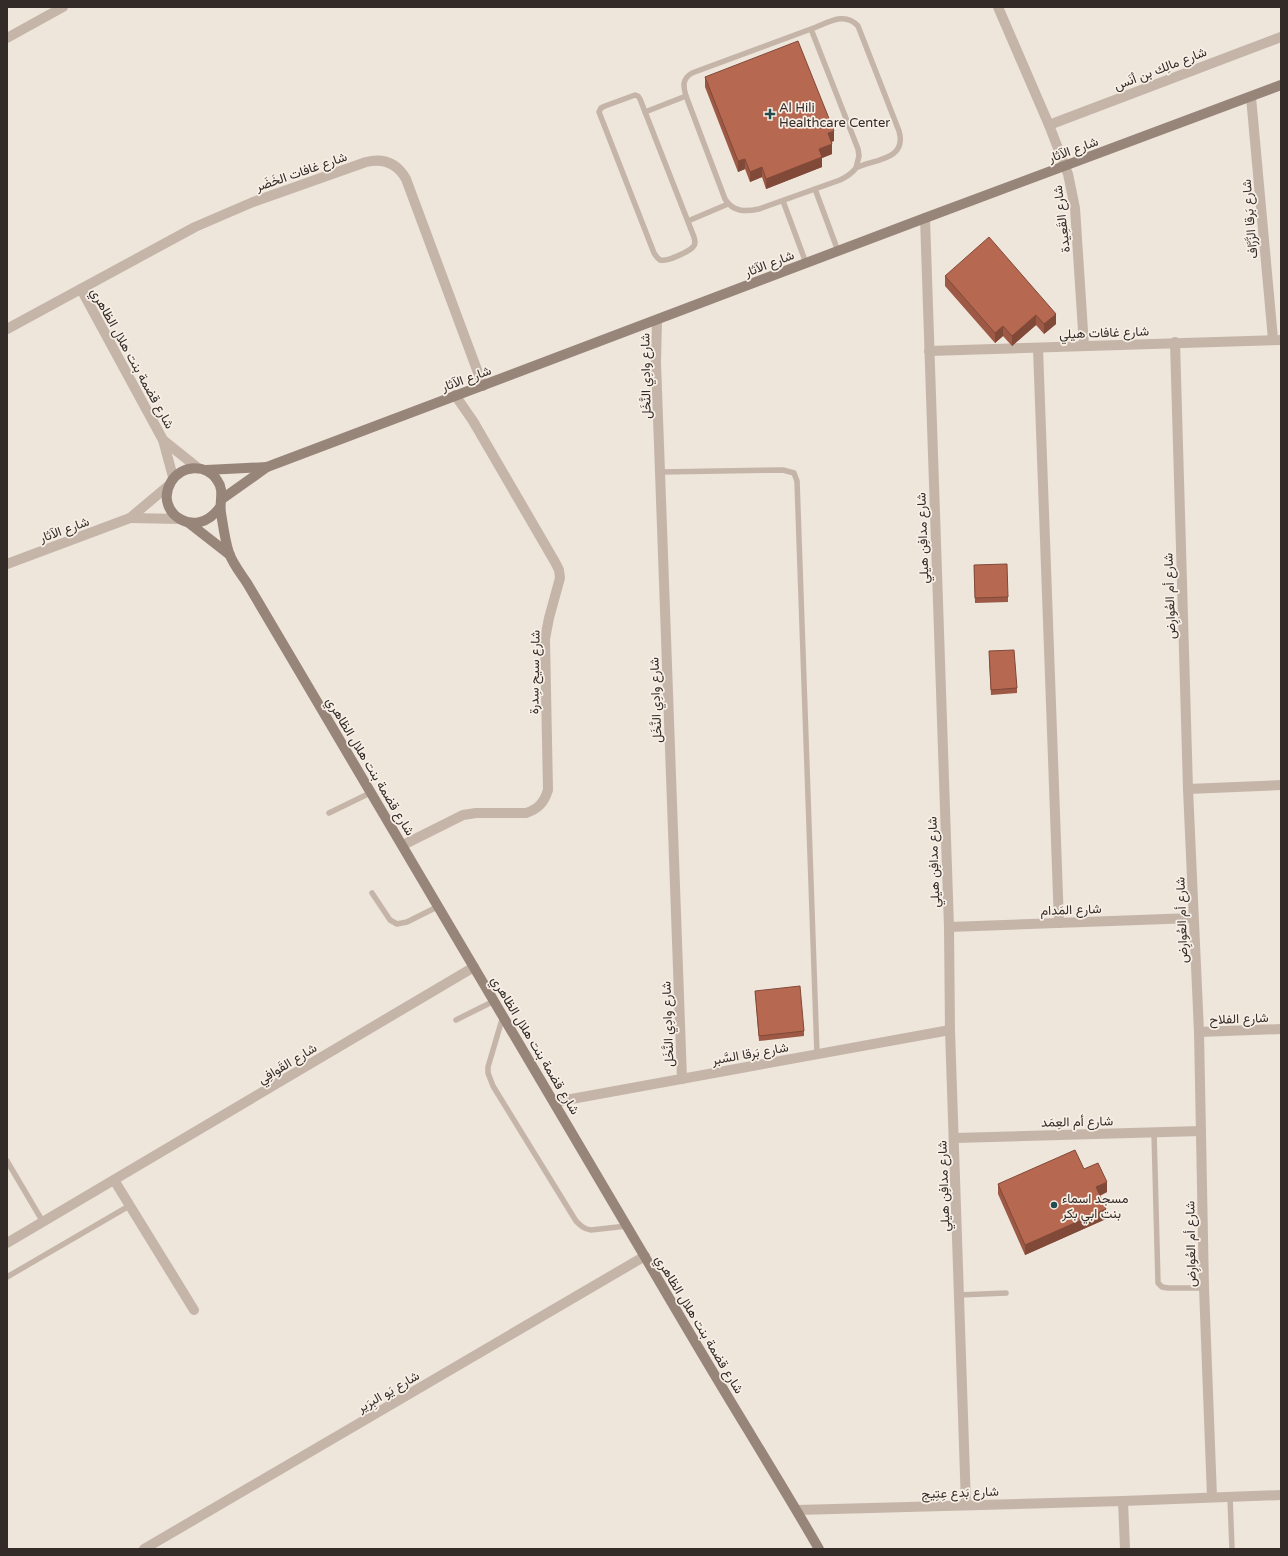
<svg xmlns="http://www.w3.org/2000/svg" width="1288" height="1556" font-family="'Varela Round',Vazirmatn,sans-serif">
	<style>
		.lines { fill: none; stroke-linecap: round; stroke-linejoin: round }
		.lane { stroke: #c5b5a8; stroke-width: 5.5 }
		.street { stroke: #c5b5a8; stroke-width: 10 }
		.secondary { stroke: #98857a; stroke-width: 10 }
		.wall { fill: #9d5945 }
		.shaded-wall { fill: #804938 }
		.building { fill: #b76850; stroke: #804938 }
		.poi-dot { fill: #224c4f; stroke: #f7efe6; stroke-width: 1.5 }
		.labels { text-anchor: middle; stroke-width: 3.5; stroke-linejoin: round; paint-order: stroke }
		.street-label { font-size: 13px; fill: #332b27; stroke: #f7efe6 }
		.poi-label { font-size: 13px; fill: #332b27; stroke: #f7efe6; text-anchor: start }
	</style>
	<rect width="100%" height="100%" fill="#eee5db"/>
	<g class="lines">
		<g class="lane">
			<path d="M811,29C828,23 844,11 858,26L899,131C907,159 877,159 858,167C855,168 854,171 851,173C848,176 844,178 840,180L759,209C745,212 733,212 725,199L686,96C683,86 682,79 692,73L811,29L858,149L859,156L856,168"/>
			<path d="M635,95L638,96L640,99L694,237C695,241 696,244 693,247C688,252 667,262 660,260C657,258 656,256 654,253L599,112L601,108L605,106Z"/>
			<path d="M645,112L686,96"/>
			<path d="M815,189L838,251"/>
			<path d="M783,201L806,263"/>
			<path d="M688,221L728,204"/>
			<path d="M660,472L783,470L794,473L797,481L817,1054"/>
			<path d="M329,813L372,792"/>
			<path d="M372,893L390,920L397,924L407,922L439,906"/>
			<path d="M503,1016L488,1067V1073L493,1086L576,1221C581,1226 584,1229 591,1230L627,1226"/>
			<path d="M456,1020L494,1001"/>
			<path d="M1154,1132L1158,1283L1162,1287L1168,1288H1204"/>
			<path d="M7,1161L43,1222"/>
			<path d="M7,1277L129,1206"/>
			<path d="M959,1295L1006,1293"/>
			<path d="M1230,1497L1232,1549"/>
		</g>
		<g class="street">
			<path d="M998,7L1049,125L1068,174L1075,208L1084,346"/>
			<path d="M7,38L63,7"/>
			<path d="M1251,97L1273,339"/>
			<path d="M1049,125L1281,37"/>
			<path d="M925,218L949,927L950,1030L966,1505"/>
			<path d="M81,289L163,440L173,477"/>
			<path d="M657,320L656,363L660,472L682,1079"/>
			<path d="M7,329L195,227L253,202L366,162C383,158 397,163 406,179L483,386"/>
			<path d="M1175,342L1188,789L1199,1032L1204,1288L1212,1497"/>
			<path d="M1038,348L1059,923"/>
			<path d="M929,351L1281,340"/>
			<path d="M163,440L198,468"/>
			<path d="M130,518L180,519"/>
			<path d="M7,564L130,518L168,486"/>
			<path d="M1188,789L1281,785"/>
			<path d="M403,845L463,815L476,813H526C538,809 544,803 548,790L545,639L549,618L560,578L559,570L555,562L473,421L455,395"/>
			<path d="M949,927L1193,918"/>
			<path d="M1199,1032L1281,1029"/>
			<path d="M555,1102L950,1030"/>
			<path d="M955,1138L1201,1131"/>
			<path d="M114,1180L194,1310"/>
			<path d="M7,1243L474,967"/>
			<path d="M1123,1501L1125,1549"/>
			<path d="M797,1510L1123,1501L1281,1495"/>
			<path d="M144,1549L645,1256"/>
		</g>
		<g class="secondary">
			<path d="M206,470L267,467"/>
			<path d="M222,499L267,467L925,218L1281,85"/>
			<path d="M220,507C196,542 153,512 171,482C181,465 206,463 217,480C225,491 219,500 221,513C223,525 225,541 229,553C233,564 241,574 247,583C260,605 273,627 286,649C407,851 526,1054 645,1257C679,1315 713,1373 748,1430C772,1470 796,1509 819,1549"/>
			<path d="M189,523L230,555"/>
		</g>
	</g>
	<g class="wall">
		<path d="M705,77L834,141L831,142L832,154L822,158V167L766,189L762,177L750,182L745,169L738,172L705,87Z"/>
		<path d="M945,276L1056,324L1044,334L1036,325L1012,346L1003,336L995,343L945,286Z"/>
		<path d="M974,565L1008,597V602L975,603Z"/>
		<path d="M989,657L1017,688V693L991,695Z"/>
		<path d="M755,991L804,1031V1036L759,1041Z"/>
		<path d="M1084,1169L1107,1192L1100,1196L1106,1219L1025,1255L998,1194V1184Z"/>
	</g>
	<g class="shaded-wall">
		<path d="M834,131V141L828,143V133Z"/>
		<path d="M832,144V154L822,158V167L766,189V179L819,149Z"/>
		<path d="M745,159V169L738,172V161Z"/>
		<path d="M762,167V177L750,182V172Z"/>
		<path d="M1056,314V324L1044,334V324Z"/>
		<path d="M1036,315V325L1012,346V336Z"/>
		<path d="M1003,326V336L995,343V333Z"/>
		<path d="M1107,1182V1192L1096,1197V1187Z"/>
		<path d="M1106,1209V1219L1025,1255V1245Z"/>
	</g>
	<g class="building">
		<path d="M798,41L834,131L828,133L832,144L819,149L822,157L766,179L762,167L750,172L745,159L738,161L705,77Z"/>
		<path d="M989,237L1056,314L1044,324L1036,315L1012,336L1003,326L995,333L945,276Z"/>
		<path d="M1007,564L1008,597L975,598L974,565Z"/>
		<path d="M1014,650L1017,688L991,690L989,651Z"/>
		<path d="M800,986L804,1031L759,1036L755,991Z"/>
		<path d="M1075,1150L1084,1169L1098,1163L1107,1182L1096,1187L1106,1209L1025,1245L998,1184Z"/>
	</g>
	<g class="poi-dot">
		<path d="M768 108h4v4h4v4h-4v4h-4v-4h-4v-4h4z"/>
		<circle cx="1054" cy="1205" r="4"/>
	</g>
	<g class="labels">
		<g class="street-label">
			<text transform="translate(1160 68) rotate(-21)" y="5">شارع مالِك بن أنَس</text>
			<text transform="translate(1073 149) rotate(-20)" y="5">شارع الآثار</text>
			<text transform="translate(301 171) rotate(-19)" y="5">شارع غافات الخَضَر</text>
			<text transform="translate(1061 219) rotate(-97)" y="5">شارع القَعِيدة</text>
			<text transform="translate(1249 219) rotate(-95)" y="5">شارع بَرقا الزَّرَّاف</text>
			<text transform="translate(769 263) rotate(-21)" y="5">شارع الآثار</text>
			<text transform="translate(1104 332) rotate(-2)" y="5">شارع غافات هيلي</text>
			<text transform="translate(133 358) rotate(61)" y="5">شارع قضمة بنت هلال الظاهري</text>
			<text transform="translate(645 376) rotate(-91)" y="5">شارع وادِي النَّخَل</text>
			<text transform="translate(466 378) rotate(-20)" y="5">شارع الآثار</text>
			<text transform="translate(64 529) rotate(-20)" y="5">شارع الآثار</text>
			<text transform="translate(922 538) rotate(-92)" y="5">شارع مدافِن هيلي</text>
			<text transform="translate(1169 596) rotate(-92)" y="5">شارع أم العُوارِض</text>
			<text transform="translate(534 672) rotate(-89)" y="5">شارع سيح سِدرة</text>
			<text transform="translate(655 700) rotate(-92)" y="5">شارع وادِي النَّخَل</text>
			<text transform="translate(371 766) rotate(59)" y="5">شارع قضمة بنت هلال الظاهري</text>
			<text transform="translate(933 862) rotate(-92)" y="5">شارع مدافِن هيلي</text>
			<text transform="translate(1071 909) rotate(-2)" y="5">شارع المَدام</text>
			<text transform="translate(1181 920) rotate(-92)" y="5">شارع أم العُوارِض</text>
			<text transform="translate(1239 1018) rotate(-2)" y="5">شارع الفلاح</text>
			<text transform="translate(667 1024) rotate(-92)" y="5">شارع وادِي النَّخَل</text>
			<text transform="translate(536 1045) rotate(59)" y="5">شارع قضمة بنت هلال الظاهري</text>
			<text transform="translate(750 1053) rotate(-10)" y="5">شارع بَرقا السَّبر</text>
			<text transform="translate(287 1063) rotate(-31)" y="5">شارع القَوافِي</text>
			<text transform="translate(1077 1121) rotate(-1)" y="5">شارع أم العِمَد</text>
			<text transform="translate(943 1186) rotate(-92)" y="5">شارع مدافِن هيلي</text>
			<text transform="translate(1190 1244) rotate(-91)" y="5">شارع أم العُوارِض</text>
			<text transform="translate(700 1324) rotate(59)" y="5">شارع قضمة بنت هلال الظاهري</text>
			<text transform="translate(388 1391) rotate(-30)" y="5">شارع يَو البِرَير</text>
			<text transform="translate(960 1492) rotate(-2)" y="5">شارع بَدع عِتِيج</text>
		</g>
		<g class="poi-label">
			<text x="779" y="112">Al Hili<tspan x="779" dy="15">Healthcare Center</tspan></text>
			<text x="1062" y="1203">مسجد اسماء<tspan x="1062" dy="15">بنت ابي بكر</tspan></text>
		</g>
	</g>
	<rect width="1288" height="1556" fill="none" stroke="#332b27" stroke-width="16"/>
</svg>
